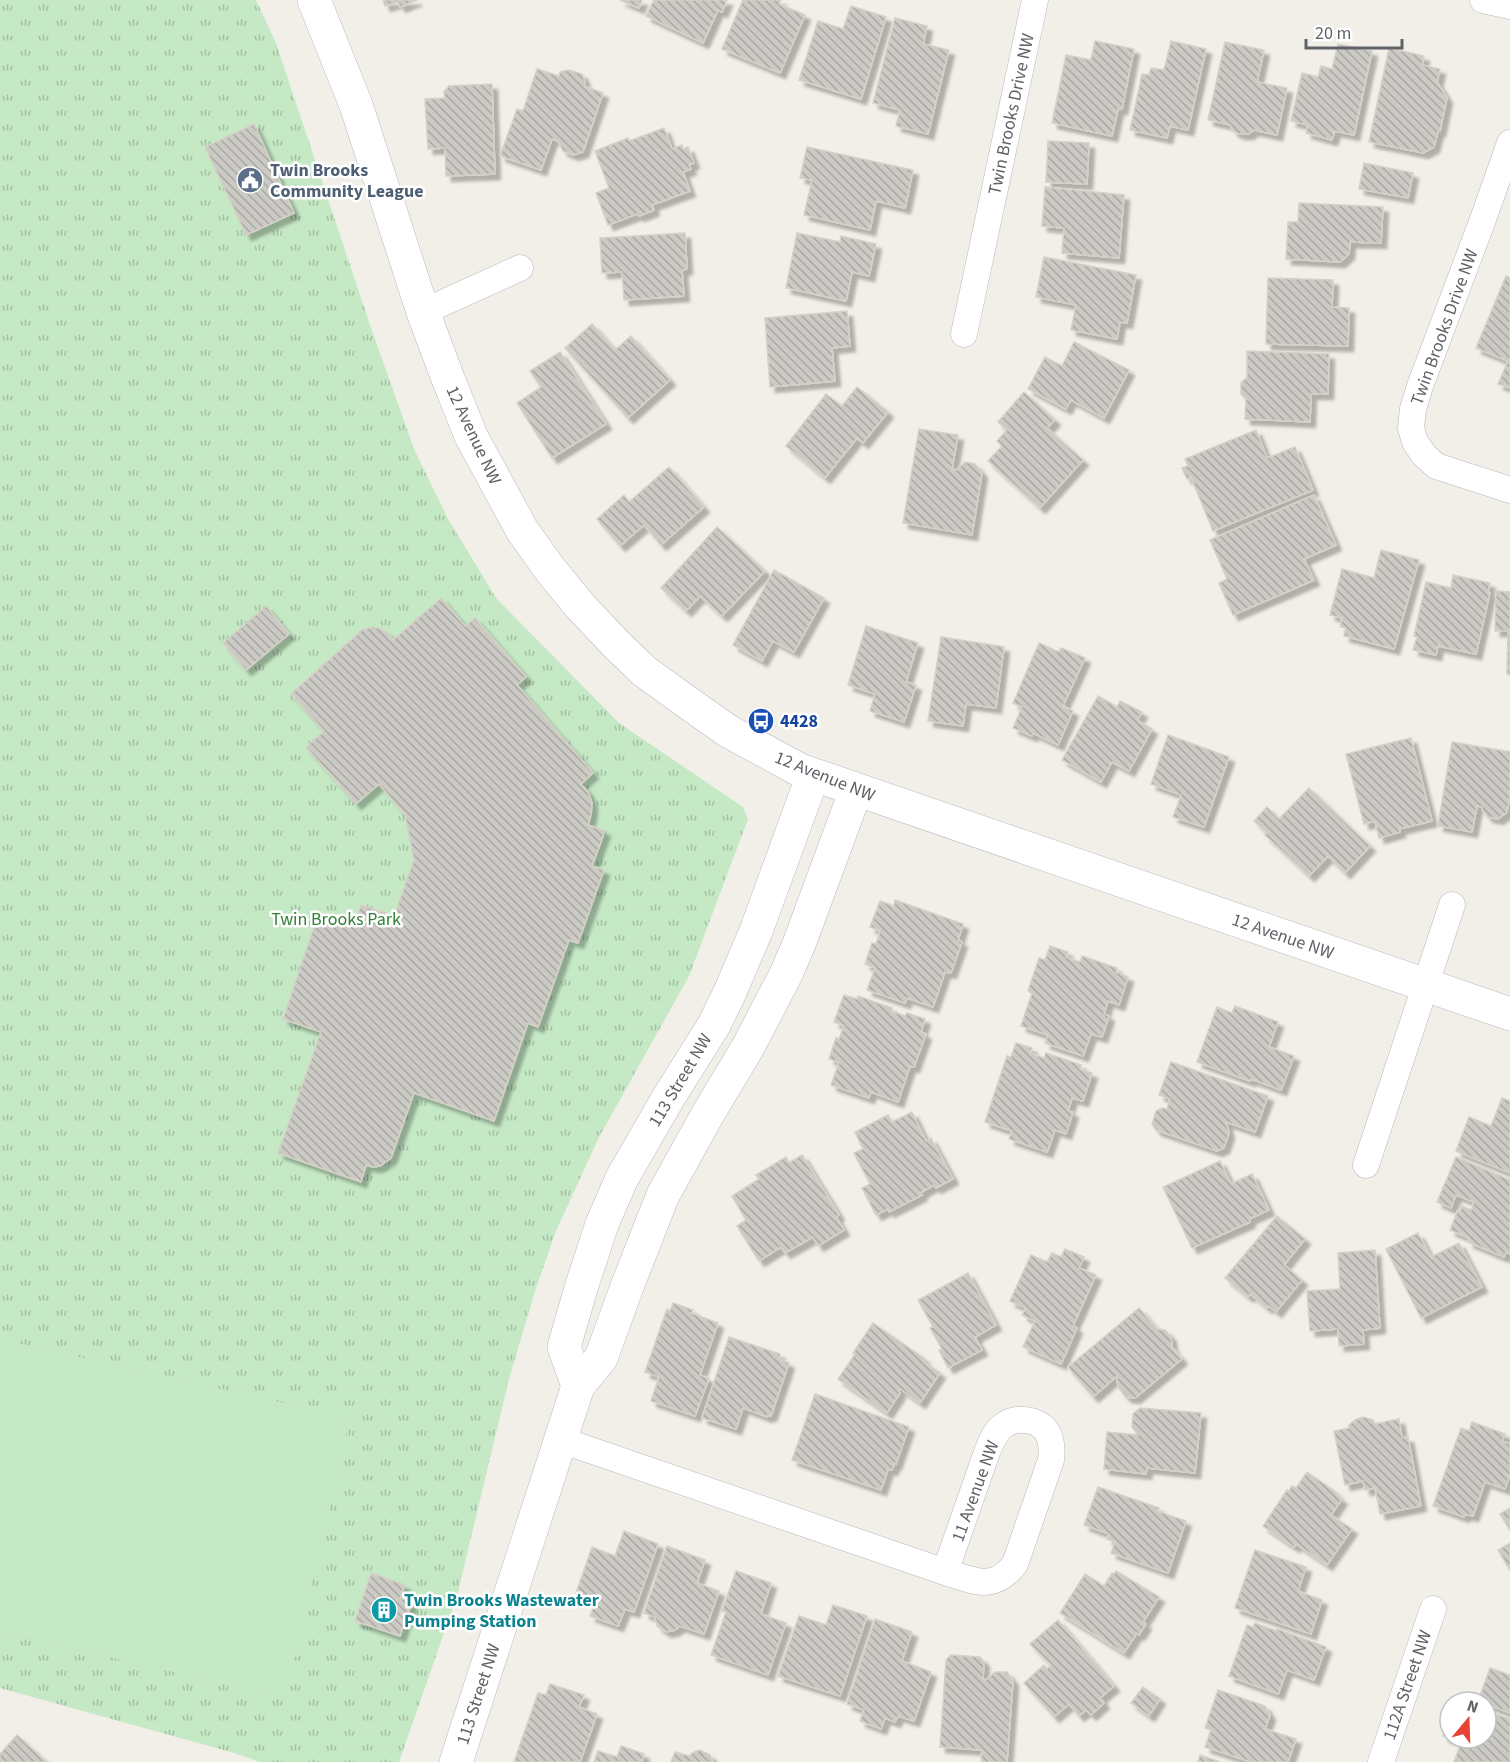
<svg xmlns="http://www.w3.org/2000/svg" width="1510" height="1762" font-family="'Source Sans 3',sans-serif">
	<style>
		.park { fill: url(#park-tufts) }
		.pitch { fill: #c5e8c5 }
		.building { fill: url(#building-back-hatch); stroke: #d6d1c6; stroke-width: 1.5; filter: url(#shadow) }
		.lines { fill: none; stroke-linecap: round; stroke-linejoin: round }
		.street-casing { stroke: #b5b8bc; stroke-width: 27 }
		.secondary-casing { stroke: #b6babf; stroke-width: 34 }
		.street { stroke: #fff; stroke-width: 26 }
		.secondary { stroke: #fff; stroke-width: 33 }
		.labels { text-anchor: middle; stroke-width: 5; stroke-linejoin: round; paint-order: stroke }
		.street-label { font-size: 18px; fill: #5f6368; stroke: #fff }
		.service-label { font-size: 18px; font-weight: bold; fill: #4e5e75; stroke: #fff; text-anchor: start }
		.transit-label { font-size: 18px; font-weight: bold; fill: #164399; stroke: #fff; text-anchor: start }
		.park-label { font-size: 18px; fill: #348238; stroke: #fff }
		.culture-label { font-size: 18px; font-weight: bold; fill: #0d838f; stroke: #fff; text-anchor: start }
	</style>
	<defs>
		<pattern id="park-tufts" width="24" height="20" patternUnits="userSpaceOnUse" patternTransform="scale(1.5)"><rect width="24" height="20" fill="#c5e8c5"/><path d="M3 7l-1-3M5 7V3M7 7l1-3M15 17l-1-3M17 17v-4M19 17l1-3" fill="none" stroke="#a3c0a4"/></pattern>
		<pattern id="building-back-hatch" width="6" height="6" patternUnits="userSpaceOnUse" patternTransform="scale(1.5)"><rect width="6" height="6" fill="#cccac5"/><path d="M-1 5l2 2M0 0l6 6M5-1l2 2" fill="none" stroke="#a9a8a4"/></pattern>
		<filter id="shadow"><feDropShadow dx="5.5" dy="5.5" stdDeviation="1.5" flood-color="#0004"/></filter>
	</defs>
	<rect width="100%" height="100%" fill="#f1efe8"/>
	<path class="park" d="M0,0H256L276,43L370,325L414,449L447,517L496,598L619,723L743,807L748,819L689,976L598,1139L556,1231L535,1291L509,1379L457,1596L399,1762H260L234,1753L0,1688Z"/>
	<path class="pitch" d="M0,1339L350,1418L286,1698L0,1632Z"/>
	<g class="building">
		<path d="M383,0H417L400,7L398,2L385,6Z"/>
		<path d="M620,0H642L639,8Z"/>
		<path d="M654,0H727L722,12L718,10L703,43L646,16Z"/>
		<path d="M743,0H781L779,4L805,15L780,73L722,49Z"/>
		<path d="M851,6L886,17L861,99L799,80L818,21L843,29Z"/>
		<path d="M895,18L927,26L923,44L949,50L928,134L896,126L900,110L873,103Z"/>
		<path d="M1095,41L1134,49L1122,109H1118L1112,136L1052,123L1066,55L1091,60Z"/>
		<path d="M1171,41L1206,49L1188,130L1170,126L1167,138L1130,130L1142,74L1149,75L1151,68L1164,70Z"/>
		<path d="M1225,42L1264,50L1257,82L1287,88L1277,135L1254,130L1248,134H1239L1233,131L1230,125L1208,120Z"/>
		<path d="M1338,44L1372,51L1354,135L1335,131L1332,140L1306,133L1308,125L1291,121L1302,73L1318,77L1321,66L1332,69Z"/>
		<path d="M1389,48L1424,56L1422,65L1440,69L1437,82L1447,98L1440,131H1438L1434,147L1423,153L1369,142Z"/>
		<path d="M537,69L559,76L560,72L569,70L582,74L585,82L584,86L603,93L583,152L573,155L563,151L558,141L552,139L541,170L500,156L517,109L523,111Z"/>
		<path d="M492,84L495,174L446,176L445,148L428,149L425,99L445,98L444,92L449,86Z"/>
		<path d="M254,124L294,213L246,235L205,147Z"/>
		<path d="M664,128L672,149L682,145L683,149L688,147L694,163L689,165L691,169L683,172L690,191L652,205L654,210L639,216L637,214L608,225L596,193L609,188L595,151L628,138L629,141Z"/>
		<path d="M1048,141L1089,143L1087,184L1046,182Z"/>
		<path d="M807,147L913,170L905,208L876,201L870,230L804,215L812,180L800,178Z"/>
		<path d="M1364,163L1413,173L1408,198L1359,189Z"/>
		<path d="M1045,187L1124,195L1119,258L1062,253L1064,228L1042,226Z"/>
		<path d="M1299,203L1383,207L1381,243L1350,242L1349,254L1340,262L1286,259L1288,222H1298Z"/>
		<path d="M685,233L687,269L682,270L684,296L624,300L622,272L602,273L600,238Z"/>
		<path d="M797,233L840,242L841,236L876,244L869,276L852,272L846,301L786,288Z"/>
		<path d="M1044,257L1136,275L1127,323L1120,322L1117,339L1071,330L1076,305L1036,297Z"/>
		<path d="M1506,276L1510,278V388L1498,384L1508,361L1476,348Z"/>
		<path d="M1268,278L1333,280L1332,307L1349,308L1348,346L1266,344Z"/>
		<path d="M847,311L850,346L832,348L835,381L770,387L765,318Z"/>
		<path d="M592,324L615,350L631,336L670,380L628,418L565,348Z"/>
		<path d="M1074,342L1129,370L1104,418L1071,400L1066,409L1028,389L1045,357L1062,366Z"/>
		<path d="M1247,351L1329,354L1328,394H1311L1310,422L1245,419L1246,399L1241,394V383L1247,377Z"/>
		<path d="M560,352L606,424L552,458L517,403L541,387L530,371Z"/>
		<path d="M857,387L888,412L863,443L857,438L825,478L786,446L826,394L842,406Z"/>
		<path d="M1024,392L1055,420L1047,428L1083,460L1040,508L988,461L1002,446L997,441L1007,430L998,422Z"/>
		<path d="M919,429L958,435L952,469L956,470L965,462L975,464L982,473L972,535L903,523Z"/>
		<path d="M1256,430L1267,458L1295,447L1313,490L1213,531L1191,477L1187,479L1182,468L1188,466L1185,459Z"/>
		<path d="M669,467L704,507L661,545L644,525L620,546L597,519L624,495L629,502Z"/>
		<path d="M1314,495L1336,545L1304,559L1314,580L1233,615L1219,583L1227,579L1210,540Z"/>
		<path d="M717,527L765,571L722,616L700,596L686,611L661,588Z"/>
		<path d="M1381,550L1419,560L1394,649L1344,636L1346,628L1340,627L1342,618L1330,615L1342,569L1374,578Z"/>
		<path d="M774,570L824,598L794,652L773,641L762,661L733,645Z"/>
		<path d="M1453,575L1490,583L1488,593H1490L1476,654L1438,646L1436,655L1413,650L1417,637L1414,636L1426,582L1451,588Z"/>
		<path d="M1496,591L1510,592V675L1507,674L1508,631H1495Z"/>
		<path d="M441,598L465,626L475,618L526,677L517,685L593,773L581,784L588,792L592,803L591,815L588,825L605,831L592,866L604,870L578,943L569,940L538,1027L528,1023L494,1121L414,1093L391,1158L380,1166L373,1167L366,1165L361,1182L278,1153L321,1032L283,1019L319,912L354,924L361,905L394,916L414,860L405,815L379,784L356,804L306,747L324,731L291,694L362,630L373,627L381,629L387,632L393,640Z"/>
		<path d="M266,606L289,634L246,670L223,643Z"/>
		<path d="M866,626L918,643L906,682L916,685L904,722L870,711L875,694L848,685Z"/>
		<path d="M941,637L1004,647L996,708L966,704L963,726L928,721Z"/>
		<path d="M1039,643L1059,652L1061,648L1085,658L1063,706L1073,711L1058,745L1033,733L1032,736L1013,728L1022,707L1013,703Z"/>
		<path d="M1098,696L1117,707L1120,701L1142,712L1137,720L1152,729L1129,771L1112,762L1101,782L1062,760Z"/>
		<path d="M1168,735L1229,757L1204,827L1173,817L1181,795L1151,784Z"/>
		<path d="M1411,738L1432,821L1399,829L1400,832L1379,838L1375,821L1364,824L1346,754Z"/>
		<path d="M1452,742L1510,752V794L1507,812L1498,819L1488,817L1482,810V807L1477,806L1472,832L1438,826Z"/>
		<path d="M1309,788L1370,846L1345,873L1328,856L1309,876L1265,835L1267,833L1254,821L1267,807L1279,819Z"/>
		<path d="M895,900L963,924L958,940L962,942L951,973L945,972L933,1007L907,998L905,1003L867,990L875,968L865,964L872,943L876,944L880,931L870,927L880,901L894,906Z"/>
		<path d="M1050,946L1068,952L1066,957L1080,962L1082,956L1117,968L1116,972L1128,977L1119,1005L1108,1001L1104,1014L1109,1016L1102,1037L1091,1034L1083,1056L1045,1043L1048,1035L1021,1026L1032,993L1028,991L1039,958L1045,960Z"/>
		<path d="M844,995L857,999L858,996L892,1008L891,1011L905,1016L907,1013L925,1019L921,1032L926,1034L914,1067L910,1066L898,1102L871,1092L869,1098L831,1085L839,1062L829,1059L836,1038L839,1039L844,1026L834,1022Z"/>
		<path d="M1235,1006L1278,1022L1269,1047L1294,1056L1281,1090L1251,1079L1250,1081L1197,1062L1217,1007L1232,1013Z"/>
		<path d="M1016,1043L1032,1048L1030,1053L1044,1058L1046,1053L1081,1065L1080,1069L1092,1073L1083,1101L1072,1098L1068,1111L1073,1112L1066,1134L1055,1130L1047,1152L1009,1139L1012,1131L985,1122L1007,1056L1011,1057Z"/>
		<path d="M1171,1062L1268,1096L1255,1132L1226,1122L1229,1133L1224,1148L1217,1151L1156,1130L1152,1124L1156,1111L1162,1108L1167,1109L1170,1099L1159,1095Z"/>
		<path d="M1502,1098L1510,1101V1173L1456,1151L1469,1117L1491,1126Z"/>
		<path d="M912,1112L926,1141L931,1138L953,1179L936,1188L934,1185L920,1193L922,1195L889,1212L888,1209L876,1215L862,1188L870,1184L854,1153L863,1149L855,1132L888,1115L892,1122Z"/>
		<path d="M802,1155L839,1215L836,1217L844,1230L818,1246L813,1237L785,1253L781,1247L759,1261L737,1226L746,1220L732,1196L759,1179L756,1175L786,1157L789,1163Z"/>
		<path d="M1456,1157L1510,1180V1254L1506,1252L1504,1257L1468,1242L1469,1238L1450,1230L1458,1210L1460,1211L1462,1206L1471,1210L1474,1202L1456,1195L1451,1208L1437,1202Z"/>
		<path d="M1220,1161L1231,1184L1252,1174L1269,1210L1249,1219L1250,1222L1192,1248L1163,1187Z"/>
		<path d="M1277,1216L1305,1239L1284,1265L1302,1280L1276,1312L1269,1306L1267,1308L1250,1294L1248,1297L1225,1278Z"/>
		<path d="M1418,1233L1431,1257L1459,1243L1482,1287L1421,1318L1386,1249Z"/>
		<path d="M1065,1249L1084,1257L1079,1268L1096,1275L1073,1326L1077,1328L1061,1364L1023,1347L1035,1321L1022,1315L1026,1308L1010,1301L1031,1255L1047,1262L1052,1253L1061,1257Z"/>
		<path d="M1375,1250L1380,1328L1363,1330L1364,1344L1339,1346L1338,1329L1310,1331L1307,1291L1340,1289L1338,1253Z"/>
		<path d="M968,1273L996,1325L975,1337L982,1350L948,1368L939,1350L942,1349L930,1328L933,1327L918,1300Z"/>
		<path d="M673,1303L693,1310L691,1313L718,1323L700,1375L709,1378L695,1416L651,1401L659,1377L645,1372L667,1309L670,1311Z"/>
		<path d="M1139,1308L1157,1329L1165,1330L1171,1337L1172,1347L1182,1359L1135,1398L1126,1397L1118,1387L1117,1376L1093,1397L1068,1367Z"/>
		<path d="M873,1323L925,1359L923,1361L940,1373L920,1403L900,1389L898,1391L900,1393L887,1413L838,1379L855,1354L853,1353Z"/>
		<path d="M729,1337L780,1354L779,1359L789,1363L771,1416L768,1415L767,1417L743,1408L736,1429L702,1418Z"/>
		<path d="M815,1394L909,1427L896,1464L895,1463L892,1470L888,1469L881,1490L792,1460Z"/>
		<path d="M1140,1408L1201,1413L1195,1473L1147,1468L1146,1474L1104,1469L1107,1432L1138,1435L1132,1427L1133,1414Z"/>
		<path d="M1363,1417L1373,1420L1375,1424L1399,1419L1402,1438L1408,1437L1421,1506L1380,1514L1375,1488L1365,1490L1363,1481L1345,1485L1334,1431L1349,1428V1425L1355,1420Z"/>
		<path d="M1472,1422L1505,1434L1502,1441L1510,1444V1474L1505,1489L1485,1482L1473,1516L1465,1514L1464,1517L1433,1506L1461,1428L1469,1431Z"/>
		<path d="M1307,1472L1337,1493L1336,1495L1342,1499L1331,1515L1352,1529L1327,1565L1296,1544L1294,1547L1263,1526L1287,1490L1289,1491L1292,1486L1296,1488Z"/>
		<path d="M1098,1487L1159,1508L1157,1511L1186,1521L1168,1573L1111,1553L1115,1542L1107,1539L1109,1534L1084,1525Z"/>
		<path d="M1510,1508V1530L1500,1514Z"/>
		<path d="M624,1531L658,1544L634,1612L625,1609L618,1626L590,1616L596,1600L576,1593L592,1547L615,1556Z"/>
		<path d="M1510,1543V1570L1498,1550Z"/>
		<path d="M667,1546L705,1560L697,1583L719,1591L704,1634L680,1626L675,1630L666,1632L657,1626L655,1617L644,1613Z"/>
		<path d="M1255,1550L1306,1567L1298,1591L1322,1600L1311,1634L1235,1608Z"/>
		<path d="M736,1571L771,1583L761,1614L786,1623L768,1675L711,1655L726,1612L722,1611Z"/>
		<path d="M1116,1571L1159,1597L1143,1622L1146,1624L1139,1635L1137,1633L1124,1653L1060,1613L1085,1574L1104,1586L1112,1573L1114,1574Z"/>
		<path d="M371,1573L405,1585L400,1598L412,1602L400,1636L355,1621Z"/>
		<path d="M833,1605L867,1616L840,1696L778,1676L799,1616L826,1625Z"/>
		<path d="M875,1619L912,1632L902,1661L931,1672L914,1721L898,1716L895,1722L885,1718L881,1729L860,1721L864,1710L847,1704Z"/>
		<path d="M1058,1620L1114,1686L1100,1698L1104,1703L1091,1715L1086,1710L1079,1716L1069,1704L1054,1717L1024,1683L1044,1665L1047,1669L1051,1665L1030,1644Z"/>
		<path d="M1255,1623L1276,1631L1277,1629L1326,1647L1314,1680L1287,1670L1278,1694L1229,1676L1247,1625L1253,1627Z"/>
		<path d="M951,1655L980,1657L984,1662L983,1679L986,1680L995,1672H1007L1013,1681L1007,1762H981L982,1750L940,1747L946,1660Z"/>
		<path d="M1490,1668L1510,1675V1713L1486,1704V1702L1478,1701Z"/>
		<path d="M550,1684L584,1695L579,1707L597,1714L580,1762H514L538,1693L546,1695Z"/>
		<path d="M1143,1687L1160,1699L1149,1716L1131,1703Z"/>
		<path d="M1218,1690L1265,1706L1270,1715L1265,1729L1296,1739L1288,1762H1251L1205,1747L1211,1730L1205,1728Z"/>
		<path d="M1486,1711L1510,1719V1762H1454L1461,1743L1443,1736L1450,1716V1738H1486Z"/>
		<path d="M17,1735L47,1762H0V1754Z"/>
		<path d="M621,1746L644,1754L642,1762H594L598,1751L617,1757Z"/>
		<path d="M700,1750L710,1755L713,1762H671L675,1752L689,1756L694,1752Z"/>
		<path d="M1200,1755L1220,1762H1198Z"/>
	</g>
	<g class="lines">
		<defs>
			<g id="street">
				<path d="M1483,0L1510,6"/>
				<path d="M1510,143L1482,222L1420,386L1413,409L1411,428L1415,442L1424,455L1436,466L1510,490"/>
				<path d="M423,312L520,268"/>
				<path d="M964,334L1035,0"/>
				<path d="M1366,1165L1452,905"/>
				<path d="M561,1440L945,1572C975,1581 993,1592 1015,1564L1051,1460C1052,1451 1052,1440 1047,1432C1039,1419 1017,1416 1004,1425C995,1431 991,1442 987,1452L945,1572"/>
				<path d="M1381,1762L1433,1609"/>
			</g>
			<g id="secondary">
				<path d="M314,0L356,105L423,312L447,376L471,436L522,530L549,568L580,606L615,643L644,671L684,700L728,731L800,770L1510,1014"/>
				<path d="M578,1386L564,1347L582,1285L602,1224L622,1178L670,1095L714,1025L730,992L756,931L813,775"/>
				<path d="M456,1762L578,1386L601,1358L628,1284L663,1195L709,1112L748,1047L786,974L799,944L856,790"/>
			</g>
		</defs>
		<use href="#street" class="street-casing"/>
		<use href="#secondary" class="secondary-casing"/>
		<use href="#street" class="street"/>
		<use href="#secondary" class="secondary"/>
	</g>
	<defs>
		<symbol id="civic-disc" viewBox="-11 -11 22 22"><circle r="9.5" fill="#5c6f8a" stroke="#fff"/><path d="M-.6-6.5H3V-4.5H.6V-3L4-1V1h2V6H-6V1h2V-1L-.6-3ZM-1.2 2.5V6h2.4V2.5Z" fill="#fff"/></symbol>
		<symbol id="bus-disc" viewBox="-11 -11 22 22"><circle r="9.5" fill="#1a4fb4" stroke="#fff"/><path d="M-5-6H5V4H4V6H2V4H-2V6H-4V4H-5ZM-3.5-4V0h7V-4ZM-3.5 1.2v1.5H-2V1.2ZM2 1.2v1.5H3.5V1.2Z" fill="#fff"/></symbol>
		<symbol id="building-disc" viewBox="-11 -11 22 22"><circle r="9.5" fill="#0f9aa8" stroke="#fff"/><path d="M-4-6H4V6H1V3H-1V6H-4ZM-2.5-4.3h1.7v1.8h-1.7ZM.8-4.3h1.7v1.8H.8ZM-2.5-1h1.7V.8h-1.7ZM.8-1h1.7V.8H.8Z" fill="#fff"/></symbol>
	</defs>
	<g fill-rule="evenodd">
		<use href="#civic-disc" x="235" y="165" width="30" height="30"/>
		<use href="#bus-disc" x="746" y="706" width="30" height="30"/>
		<use href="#building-disc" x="369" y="1595" width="30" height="30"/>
	</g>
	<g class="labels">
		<g class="street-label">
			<text transform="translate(1011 114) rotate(-78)" y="6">Twin Brooks Drive NW</text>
			<text transform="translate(1444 327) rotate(-70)" y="6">Twin Brooks Drive NW</text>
			<text transform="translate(474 435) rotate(65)" y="6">12 Avenue NW</text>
			<text transform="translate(825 776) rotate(22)" y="6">12 Avenue NW</text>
			<text transform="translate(1283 936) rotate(19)" y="6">12 Avenue NW</text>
			<text transform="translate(680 1080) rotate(-59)" y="6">113 Street NW</text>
			<text transform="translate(975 1491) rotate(-70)" y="6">11 Avenue NW</text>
			<text transform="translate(1407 1685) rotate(-71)" y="6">112A Street NW</text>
			<text transform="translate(478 1694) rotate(-72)" y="6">113 Street NW</text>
		</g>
		<g class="service-label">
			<text x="270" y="176">Twin Brooks<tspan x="270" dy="21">Community League</tspan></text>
		</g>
		<g class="transit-label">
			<text x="780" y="727">4428</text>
		</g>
		<g class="park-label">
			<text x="336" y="925">Twin Brooks Park</text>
		</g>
		<g class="culture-label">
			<text x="404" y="1606">Twin Brooks Wastewater<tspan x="404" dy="21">Pumping Station</tspan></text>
		</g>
	</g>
	<g transform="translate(1468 1720) rotate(19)"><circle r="28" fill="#ffffff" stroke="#bfc1c3" stroke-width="1.5"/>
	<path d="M0-4.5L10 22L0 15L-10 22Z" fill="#ea4335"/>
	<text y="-9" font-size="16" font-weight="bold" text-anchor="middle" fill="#5f6368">N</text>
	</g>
	<path d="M1306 39v9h96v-9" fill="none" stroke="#5f6368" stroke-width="3"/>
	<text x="1315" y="39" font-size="18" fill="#5f6368" stroke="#ffffff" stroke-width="4.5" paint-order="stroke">20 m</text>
</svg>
